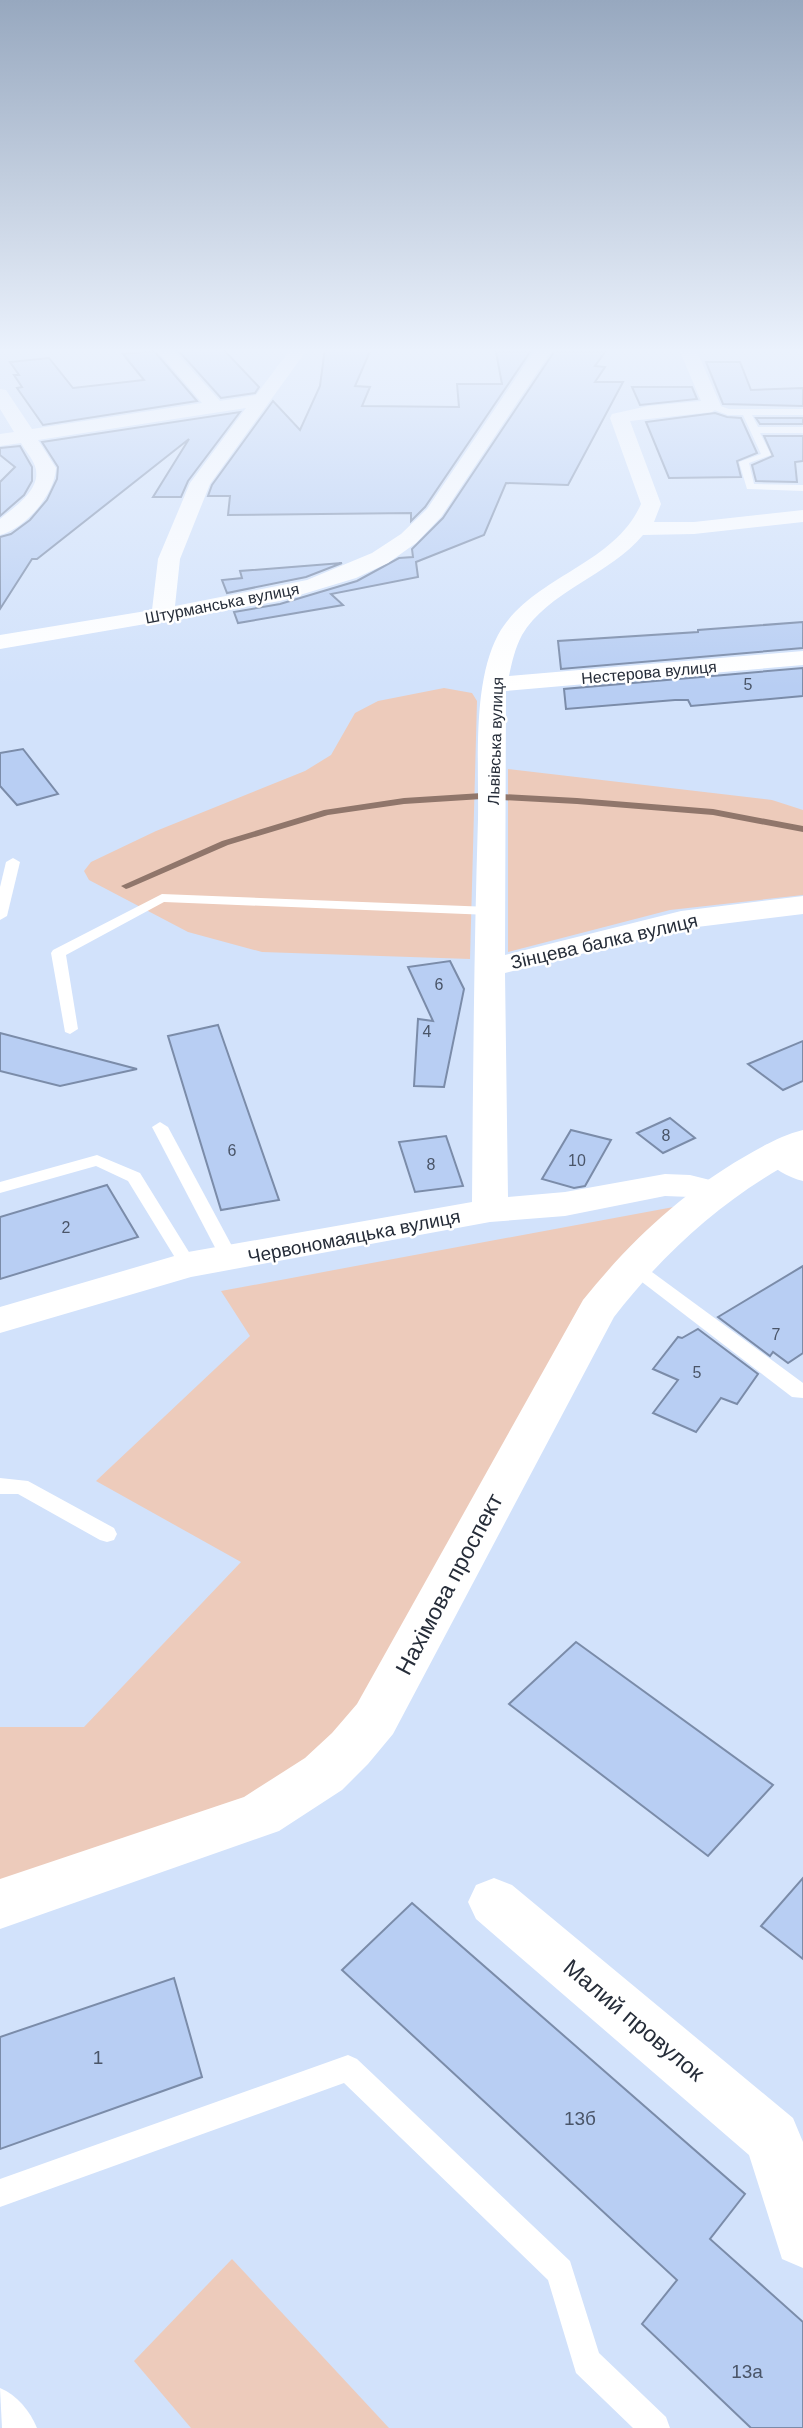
<svg xmlns="http://www.w3.org/2000/svg" width="803" height="2428" font-family="Helvetica,sans-serif">
	<style>
		.green { fill: #edcbbb }
		.lines { fill: none; stroke-linecap: round; stroke-linejoin: round }
		.stream { fill: #90766b; fill-rule: evenodd }
		.building { fill: #b8cef3; stroke: #7b8ca9; stroke-width: 2 }
		.lane { fill: #fff; fill-rule: evenodd }
		.street { fill: #fff; fill-rule: evenodd }
		.secondary { fill: #fff; fill-rule: evenodd }
		.labels { text-anchor: middle; stroke-width: 5; stroke-linejoin: round; paint-order: stroke }
		.far-street-label { font-size: 16px; fill: #262d39; stroke: #fff }
		.number-label { font-size: 16px; fill: #4a5568 }
		.street-label { font-size: 19px; fill: #262d39; stroke: #fff }
		.near-number-label { font-size: 19px; fill: #4a5568 }
		.near-street-label { font-size: 23px; fill: #262d39; stroke: #fff }
	</style>
	<rect width="100%" height="100%" fill="#d2e2fb"/>
	<g class="green">
		<path d="M444,688L472,693L477,701L470,959L262,952L188,932L89,880L84,871L91,862L156,831L305,771L331,755L355,713L378,701Z"/>
		<path d="M508,769L772,800L803,810V895L670,910L508,952Z"/>
		<path d="M679,1206C639,1232 610,1268 580,1306L358,1711L338,1737L253,1798L0,1884V1727H84L241,1562L96,1481L250,1336L221,1291Z"/>
		<path d="M232,2259L389,2428H191L134,2361Z"/>
	</g>
	<g class="lines">
		<path class="stream" d="M482,793L577,798L713,809L803,826V832L713,815L577,804L482,799L404,804L328,815L228,845L129,888L126,889L121,886L222,841L324,810L404,798Z"/>
	</g>
	<g class="building">
		<path d="M221,347L259,387L255,393L221,398L176,348Z"/>
		<path d="M325,348L371,349L355,386L370,387L362,406L459,407L457,384H502L496,352H530L425,507L411,521V513L228,515L230,496H208L212,485L273,401L300,430L320,386Z"/>
		<path d="M154,351L197,401L43,425L17,388L22,387L14,375H19L10,362L49,358L73,388L144,380L123,354Z"/>
		<path d="M554,352H605L595,366L605,367L595,382H623L568,485L506,483L484,535L416,562L418,577L331,594L343,605L238,623L234,612L280,604L357,581L399,558L413,557L412,549L443,518Z"/>
		<path d="M706,362H740L751,390L803,388V406L723,404Z"/>
		<path d="M632,387H692L697,399L640,405Z"/>
		<path d="M240,412L188,481L181,497H153L189,439L37,559H32L0,609V537L11,534L30,520L47,500L57,479L58,467L42,442Z"/>
		<path d="M715,413L727,417L741,418L757,453L737,461L741,477L669,478L646,422Z"/>
		<path d="M756,418H803V424H760Z"/>
		<path d="M764,436H803V461L795,462L797,482L756,481L752,465L773,456Z"/>
		<path d="M20,446L32,467V481L24,495L0,516V482L15,467L0,455V448Z"/>
		<path d="M342,563L306,577L227,593L222,580L242,578L240,571Z"/>
		<path d="M803,622V648L561,669L558,641L698,632V630Z"/>
		<path d="M803,668V696L691,706L688,700H675L566,709L564,689Z"/>
		<path d="M23,749L58,794L17,805L0,786V753Z"/>
		<path d="M450,961L464,989L444,1087L414,1086L418,1019L433,1021L408,967Z"/>
		<path d="M218,1025L279,1200L221,1210L168,1036Z"/>
		<path d="M0,1033L137,1069L60,1086L0,1071Z"/>
		<path d="M803,1041V1081L783,1090L748,1064Z"/>
		<path d="M670,1118L695,1138L663,1153L637,1133Z"/>
		<path d="M571,1130L611,1140L585,1186L574,1188L542,1179Z"/>
		<path d="M446,1136L463,1186L415,1192L399,1142Z"/>
		<path d="M107,1185L138,1237L0,1279V1217Z"/>
		<path d="M803,1266V1353L788,1363L773,1352L770,1356L718,1317Z"/>
		<path d="M698,1329L758,1374L737,1404L721,1398L696,1432L653,1413L678,1380L653,1369L678,1337L682,1338Z"/>
		<path d="M576,1642L773,1785L708,1856L509,1704Z"/>
		<path d="M803,1878V1959L761,1926Z"/>
		<path d="M412,1903L745,2194L710,2239L803,2322V2428H751L642,2324L677,2280L342,1970Z"/>
		<path d="M174,1978L202,2077L0,2149V2037Z"/>
	</g>
	<g class="lines">
		<g class="lane">
			<path d="M712,403L729,409H803V415H752L758,427H803V433H760L771,455L749,463L754,484L803,485V491L747,489L739,462L761,454L743,415H728L709,408L708,406Z"/>
			<path d="M13,858L20,862L7,916L0,920V887L6,862Z"/>
			<path d="M162,894L490,907L497,911L490,915L164,902L66,955L78,1029L70,1034L65,1032L51,953L53,950Z"/>
			<path d="M160,1122L168,1127L239,1259L236,1263H224L221,1259L152,1127Z"/>
			<path d="M97,1155L140,1173L197,1265L194,1269H182L128,1181L96,1166L0,1193V1182Z"/>
			<path d="M631,1259L637,1261L803,1383V1398L792,1397L625,1269L622,1265L625,1261Z"/>
			<path d="M0,1478L28,1481L114,1528L117,1534L114,1540L107,1542L100,1540L18,1494H0Z"/>
			<path d="M348,2055L357,2059L570,2261L599,2353L666,2417L670,2428H633L576,2373L548,2280L344,2083L0,2207V2179Z"/>
			<path d="M0,2388C17,2395 30,2411 37,2428H2Z"/>
		</g>
		<g class="street">
			<path d="M154,347H171L220,401L256,395L292,347H309L210,484L180,559L175,606L307,580L372,553L401,534L427,509L537,347H554L441,517L416,543L388,563L356,578L280,601L0,649V635L152,610L158,559L190,483L246,408L38,440L56,468C55,494 25,529 0,535V519C14,507 43,489 35,466C32,458 25,450 21,443L0,446V434L14,432L0,409V389L6,390L32,429L202,403Z"/>
			<path d="M678,347H695L721,406L712,412L630,421L661,504L654,522H694L803,510V522L694,534L643,535C611,574 547,592 522,635C515,648 512,662 509,676L803,651V665L506,691L505,955L681,911L803,896V914L681,929L505,973L508,1197L565,1192L665,1174L690,1175L726,1184L731,1192L726,1200L713,1203L690,1197L665,1196L565,1216L490,1222L191,1277L0,1333V1307L188,1252L472,1202C473,1074 474,946 478,819C479,764 472,684 498,635C531,576 614,566 641,504L610,418L612,414L648,406L701,401Z"/>
			<path d="M778,1142L791,1145L803,1154V1181C787,1177 770,1167 760,1153L765,1145Z"/>
			<path d="M494,1878L512,1885L793,2118L803,2142V2268L782,2259L749,2155L476,1919L468,1902L476,1885Z"/>
		</g>
		<path class="secondary" d="M803,1130V1156C727,1195 666,1250 614,1317L393,1734L368,1764L342,1790L279,1831L0,1929V1879L244,1797L305,1758L332,1733L357,1704L583,1300C629,1243 680,1194 744,1157C763,1146 782,1135 803,1130Z"/>
	</g>
	<linearGradient id="sky" x2="0" y2="1"><stop stop-color="#97a8bf"/><stop offset="0.51" stop-color="#ebf2fd"/><stop offset="1" stop-color="#ebf2fd" stop-opacity="0"/></linearGradient>
	<rect width="803" height="687" fill="url(#sky)"/>
	<g class="labels">
		<g class="far-street-label">
			<text transform="translate(222 603) rotate(-11)" y="6">Штурманська вулиця</text>
			<text transform="translate(649 672) rotate(-5)" y="6">Нестерова вулиця</text>
			<text transform="translate(495 741) rotate(-88)" y="6">Львівська вулиця</text>
		</g>
		<g class="number-label">
			<text x="748" y="690">5</text>
			<text x="439" y="990">6</text>
			<text x="427" y="1037">4</text>
			<text x="666" y="1141">8</text>
			<text x="232" y="1156">6</text>
			<text x="577" y="1166">10</text>
			<text x="431" y="1170">8</text>
			<text x="66" y="1233">2</text>
			<text x="776" y="1340">7</text>
			<text x="697" y="1378">5</text>
		</g>
		<g class="street-label">
			<text transform="translate(604 941) rotate(-13)" y="7">Зінцева балка вулиця</text>
			<text transform="translate(354 1236) rotate(-11)" y="7">Червономаяцька вулиця</text>
		</g>
		<g class="near-number-label">
			<text x="98" y="2064">1</text>
			<text x="580" y="2125">13б</text>
			<text x="747" y="2378">13а</text>
		</g>
		<g class="near-street-label">
			<text transform="translate(449 1584) rotate(-62)" y="8">Нахімова проспект</text>
			<text transform="translate(634 2020) rotate(40)" y="8">Малий провулок</text>
		</g>
	</g>
</svg>
